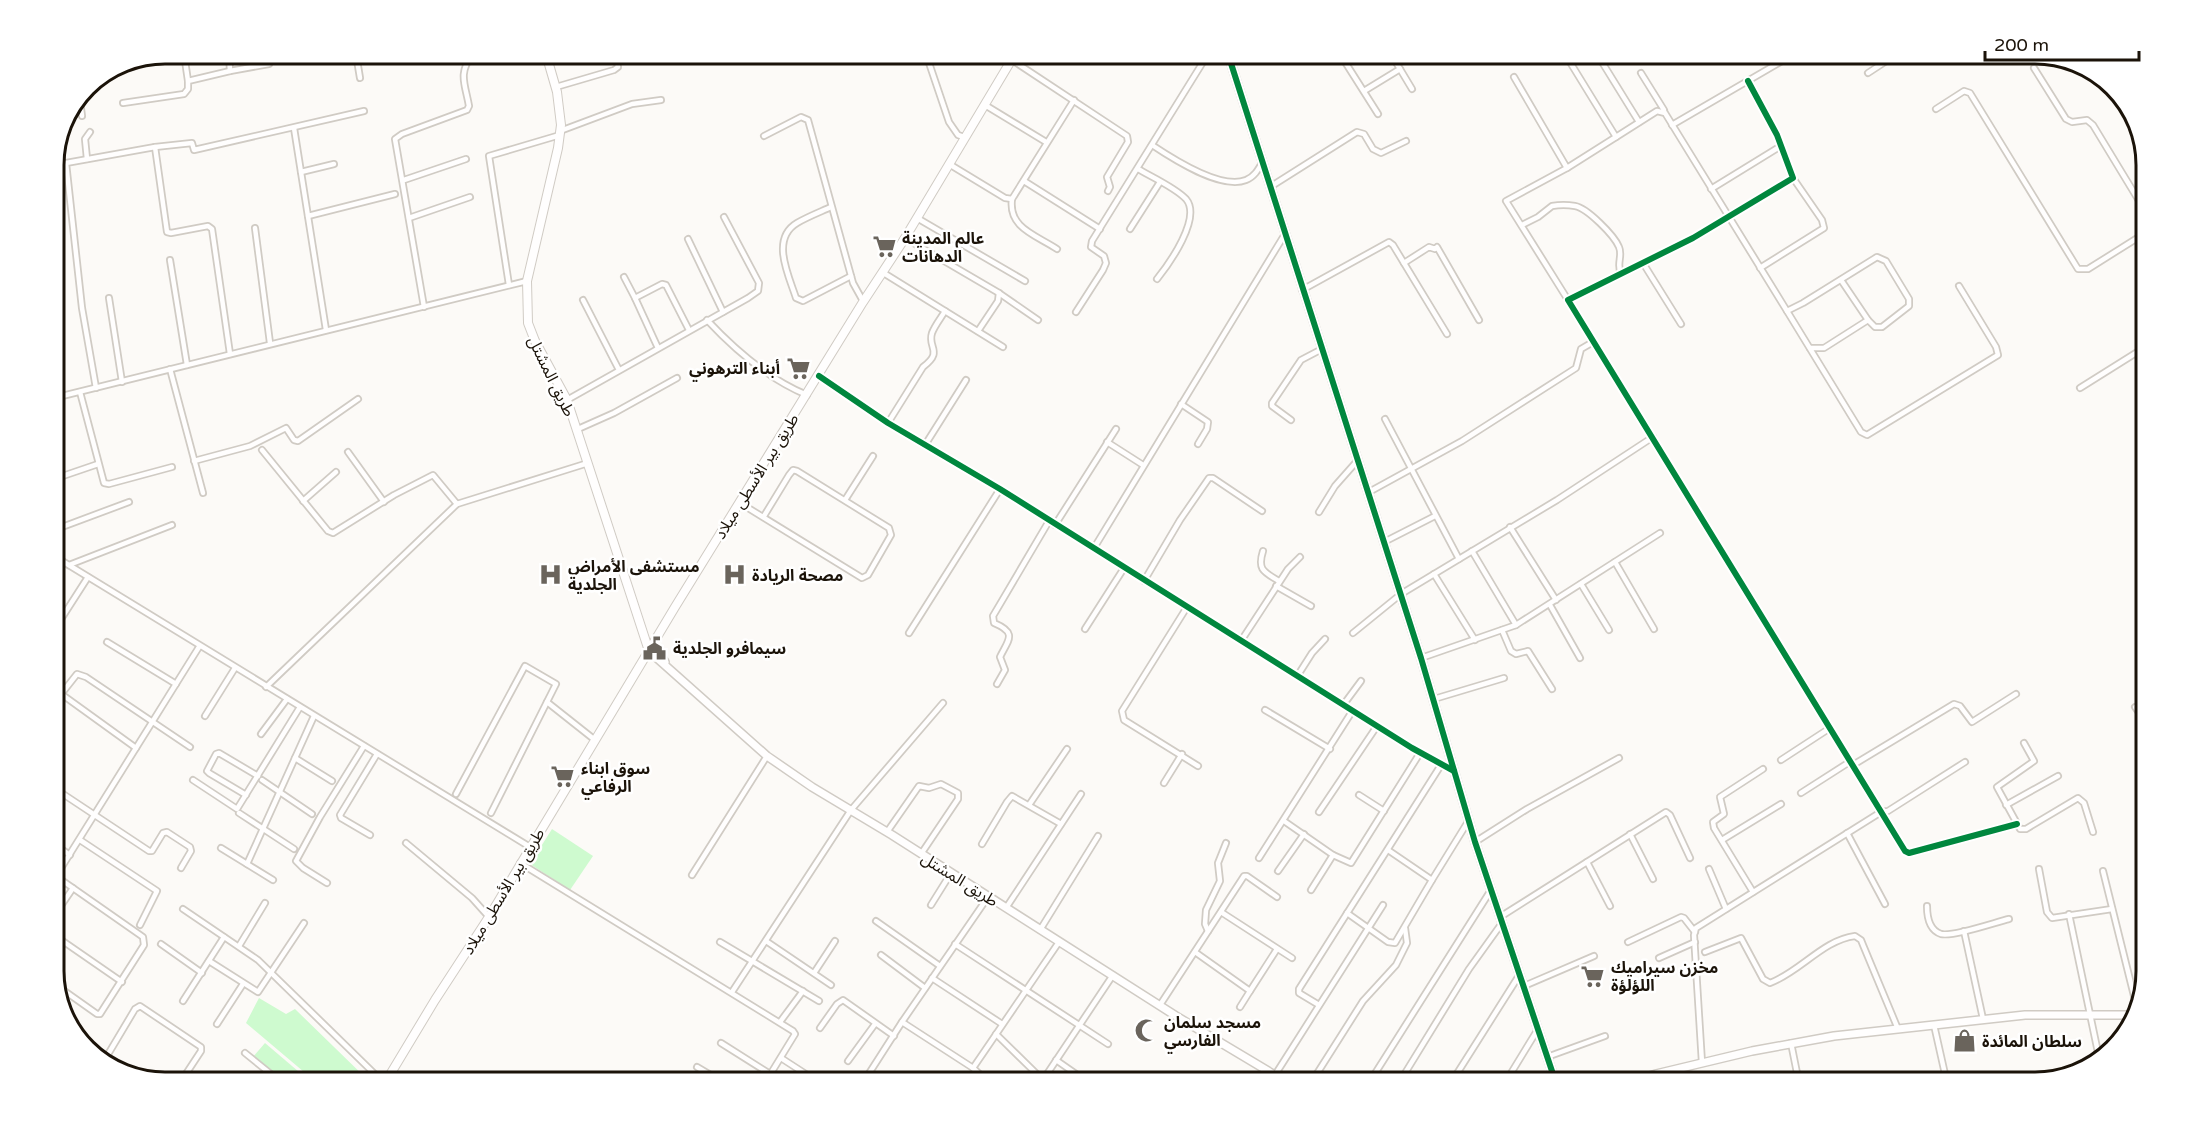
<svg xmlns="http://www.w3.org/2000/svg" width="2201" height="1137" font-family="'Varela Round','Noto Sans Arabic',sans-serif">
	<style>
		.green { fill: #cefacf }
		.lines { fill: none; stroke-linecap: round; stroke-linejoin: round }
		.street-casing { stroke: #d0cbc4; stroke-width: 8 }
		.secondary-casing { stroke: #d0cbc4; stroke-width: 10 }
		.primary-casing { stroke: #d0cbc4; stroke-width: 10 }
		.street { stroke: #fffefe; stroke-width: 4.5 }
		.secondary { stroke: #fffefe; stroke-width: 7 }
		.primary { stroke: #fffefe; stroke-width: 8 }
		.cycleway-casing { stroke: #fff; stroke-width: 10 }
		.cycleway { stroke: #00873e; stroke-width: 6 }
		.labels { text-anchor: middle; stroke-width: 5; stroke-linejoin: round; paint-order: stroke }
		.poi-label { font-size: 16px; font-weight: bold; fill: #1b1309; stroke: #fff; text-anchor: start }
		.street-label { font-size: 16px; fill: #1b1309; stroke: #fff }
		.rim { fill: none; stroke: #1b1309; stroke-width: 3 }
	</style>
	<rect width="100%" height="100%" fill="#fcfaf7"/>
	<g class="green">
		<path d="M552,829L593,856L570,890L530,864Z"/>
		<path d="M259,998L286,1014L295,1009L371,1083H317L246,1023Z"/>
		<path d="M265,1043L312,1083H285L253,1057Z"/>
	</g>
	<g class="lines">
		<defs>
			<g id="street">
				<path d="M184,54L188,81"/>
				<path d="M229,54L230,71L269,64"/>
				<path d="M356,54L360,78"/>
				<path d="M926,54L949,122L958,135L964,137"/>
				<path d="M1340,54L1378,114"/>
				<path d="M1391,54L1412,89"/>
				<path d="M1565,54L1616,137L1657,111L1665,113L1787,311L1803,303L1877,257L1886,261L1909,299V306L1882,327H1875L1868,320L1824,348H1810"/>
				<path d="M1597,54L1639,122"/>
				<path d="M1012,60L1127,136L1128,142L1107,177L1110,187L1108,191"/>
				<path d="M2034,68L2066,119L2072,122L2087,120L2093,125L2147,214"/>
				<path d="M1641,73L1664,110"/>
				<path d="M1868,73L1897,54"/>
				<path d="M1514,77L1567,168L1616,137"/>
				<path d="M1748,81L1777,135L1793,178L1693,238L1568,300L1905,851L1909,853L2017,824"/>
				<path d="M556,87L614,70L618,67L616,54"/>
				<path d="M2111,88L2139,136"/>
				<path d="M1364,91L1400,69"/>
				<path d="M80,101L82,116"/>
				<path d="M123,103L184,94L188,89V81L230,71"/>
				<path d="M985,105L1046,142"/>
				<path d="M1936,109L1964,91L1970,93L2078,269H2088L2147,232"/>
				<path d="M1672,125L1794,54"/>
				<path d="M294,128L326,330"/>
				<path d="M560,131L632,104L661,100"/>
				<path d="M764,136L801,117L808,120L853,283L863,301"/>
				<path d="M1152,145C1173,159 1221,190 1246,180C1254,177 1258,170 1262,163"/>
				<path d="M155,147L192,143L194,150L364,111"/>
				<path d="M87,159L85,139L90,132"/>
				<path d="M54,163H66"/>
				<path d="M949,164L1005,198L1012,199L1074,100"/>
				<path d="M1567,168L1506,201L1568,300"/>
				<path d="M1138,169C1152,177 1176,188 1186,199C1202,218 1169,264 1157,279"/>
				<path d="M301,172L334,164"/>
				<path d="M404,180L466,159"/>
				<path d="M1024,181L1100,229"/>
				<path d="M1270,187L1357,132L1364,134L1373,149L1381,153L1406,141"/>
				<path d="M1711,189L1781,146"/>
				<path d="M1012,199C1008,228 1036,235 1057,249"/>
				<path d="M831,207C820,212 807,217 797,223C770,239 789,276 796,298L803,301L851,276"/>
				<path d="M308,216L395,194"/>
				<path d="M409,218L470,197"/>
				<path d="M917,218L1025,281"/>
				<path d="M1522,225L1538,217L1552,206C1558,205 1569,205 1575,206C1587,208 1614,235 1619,247C1623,256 1616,264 1621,274"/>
				<path d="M255,228L270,343"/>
				<path d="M1130,229L1160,182"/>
				<path d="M905,238L999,293L1038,320"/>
				<path d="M688,239L723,312"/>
				<path d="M170,260L187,365"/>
				<path d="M1404,263L1429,247L1435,249L1437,247L1479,320"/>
				<path d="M1643,263L1681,324"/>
				<path d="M1760,268L1824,228L1822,220L1793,178"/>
				<path d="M882,272L1003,347"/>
				<path d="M624,277L635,298L662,284L666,285L689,330"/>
				<path d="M1841,280L1868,320"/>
				<path d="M509,285L489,156L560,135"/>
				<path d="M1302,290L1389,242L1393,245L1447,334"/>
				<path d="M109,298L122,382"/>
				<path d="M635,298L658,348"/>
				<path d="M583,300L619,370"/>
				<path d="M424,307L395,139L402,134L467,110L469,106C465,83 458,75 472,54"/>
				<path d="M1787,311L1861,432L1867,435L1998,355L1996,347L1959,286"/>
				<path d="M1076,312L1103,270L1106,263L1104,256L1091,247L1092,241L1208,54"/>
				<path d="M707,320C736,351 768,379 807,395"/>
				<path d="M978,331L998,301L999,293"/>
				<path d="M170,369L203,493"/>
				<path d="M819,376L888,423L1000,489L1412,748L1454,771"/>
				<path d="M96,388L82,308L66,163L155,147L167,232L171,233L208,226L212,229L230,354"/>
				<path d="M2080,388L2147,346"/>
				<path d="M80,392L104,483L109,484L172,467"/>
				<path d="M54,398L527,281"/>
				<path d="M567,400L748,298L758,291L759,283L724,217"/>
				<path d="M1181,404L1208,422L1207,429L1198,444"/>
				<path d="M1385,419L1459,559"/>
				<path d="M1291,420L1272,406V403L1301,360L1322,349"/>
				<path d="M888,423L923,367C944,351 927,348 932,333C935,325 941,318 945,311"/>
				<path d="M578,429L614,413L677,378"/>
				<path d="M1107,442L1143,465"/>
				<path d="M925,445L966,380"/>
				<path d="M262,450L328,531L333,533L394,495L433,475L457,504"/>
				<path d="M348,452L384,502"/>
				<path d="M194,461L250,446L286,428L294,440L298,441L358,399"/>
				<path d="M54,479L98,464"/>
				<path d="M1369,492L1462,441L1576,368L1581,349L1593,342"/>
				<path d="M845,500L873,456"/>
				<path d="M303,501L336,472"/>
				<path d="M740,503L862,578L868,575L891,535L889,528L797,471L793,470L789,475L764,516"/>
				<path d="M1319,512L1335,486L1358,460"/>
				<path d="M1055,525L1116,429"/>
				<path d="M1510,527L1556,600"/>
				<path d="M54,530L129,502"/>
				<path d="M1384,542L1435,516"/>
				<path d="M1094,548L1285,234"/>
				<path d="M1263,551C1257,570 1264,572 1279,581"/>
				<path d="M1472,551L1516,625"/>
				<path d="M54,556L530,847"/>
				<path d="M1615,562L1654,629"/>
				<path d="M69,565L172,525"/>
				<path d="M1434,574L1475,640"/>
				<path d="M1144,581L1180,520L1209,478H1213L1262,511"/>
				<path d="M1581,584L1609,630"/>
				<path d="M1276,586L1311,606"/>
				<path d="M1550,605L1580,658"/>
				<path d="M1187,607L1122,711L1124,720L1198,766"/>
				<path d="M1085,629L1124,568"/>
				<path d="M54,630L88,577"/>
				<path d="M1502,630L1511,651L1516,654L1528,651L1552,689"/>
				<path d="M909,633L1000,489"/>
				<path d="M1353,633L1401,594L1557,500L1653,437"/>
				<path d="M1241,641L1288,569L1300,557"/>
				<path d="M107,642L176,684"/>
				<path d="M1421,658L1516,625L1660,533"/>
				<path d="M1298,675L1312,653L1325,639"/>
				<path d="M997,684L1005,670L1000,657C1008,640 1018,633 994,623L993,616L1049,521"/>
				<path d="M266,687L457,504L588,463"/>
				<path d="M1434,699L1504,678"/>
				<path d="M547,702L595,740"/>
				<path d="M1344,704L1361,681"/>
				<path d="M2135,707L2144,720L2147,748"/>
				<path d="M1265,710L1330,749"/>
				<path d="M205,716L235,668"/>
				<path d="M261,734L287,699"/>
				<path d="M2024,743L2034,761L1997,787L2020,829H2026L2078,798L2084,803L2093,832"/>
				<path d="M136,748L64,696L62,693L77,674L86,677L190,747"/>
				<path d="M295,758L332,781"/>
				<path d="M1781,760L1830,728"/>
				<path d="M1853,765L1954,704L1960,706L1972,722L2016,694"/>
				<path d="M193,780L237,809L300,707"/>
				<path d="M262,780L312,814"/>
				<path d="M1164,783L1182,754"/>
				<path d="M54,788L149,851H152L163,833L167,832L190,847L191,851L181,868"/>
				<path d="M1801,793L1851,761"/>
				<path d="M456,794L525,666L556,684L491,813"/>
				<path d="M246,795L209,773L207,771L216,754L219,753L258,776"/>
				<path d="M1359,795L1384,811"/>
				<path d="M1029,805L1067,749"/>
				<path d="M2006,805L2058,776"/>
				<path d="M1319,812L1377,726"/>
				<path d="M239,813L294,849"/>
				<path d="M1284,821L1333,855L1351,863L1420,753"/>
				<path d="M887,832L919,786L929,788L941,784L958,793V799L921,854"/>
				<path d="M1847,833L1885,904"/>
				<path d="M1630,834L1653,879"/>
				<path d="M370,835L341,818L340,815L377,754"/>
				<path d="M80,840L157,891L140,925"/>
				<path d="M1722,840L1781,804"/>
				<path d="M1475,842L1527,809L1619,758"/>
				<path d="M406,843L472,898L489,917"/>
				<path d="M54,844L70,855"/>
				<path d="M982,844L1007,802L1012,796L1061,824"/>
				<path d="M221,848L273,880"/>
				<path d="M1388,850L1432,880L1469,820"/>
				<path d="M1259,858L1353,710"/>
				<path d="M1587,862L1610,906"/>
				<path d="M520,863L793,1031L795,1034L765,1083"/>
				<path d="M247,864L314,716"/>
				<path d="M2139,865L2147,897"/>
				<path d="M1709,869L1726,909"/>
				<path d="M2039,869L2047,912L2052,918L2112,909"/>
				<path d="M1278,871L1304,834"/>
				<path d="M2103,871L2138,1012"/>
				<path d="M692,875L767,756"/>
				<path d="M327,883L303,868L296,861L320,817L364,746"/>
				<path d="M1311,890L1333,855"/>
				<path d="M1753,892L1714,828L1713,822L1724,814L1720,797L1763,769"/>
				<path d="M931,905L951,873"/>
				<path d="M1927,906C1927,916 1929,930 1941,934C1953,937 1996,922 2009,919"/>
				<path d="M1006,908L1081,794"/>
				<path d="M183,909L258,960L384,1083"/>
				<path d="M1221,912L1292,958"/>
				<path d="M1347,913L1388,942L1395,943L1432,880"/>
				<path d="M2069,914L2100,1062"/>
				<path d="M54,916L73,888"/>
				<path d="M1500,917L1666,812L1670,815L1690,858"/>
				<path d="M876,921L940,966"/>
				<path d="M1040,930L1098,836"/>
				<path d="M1208,931L1205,924L1206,910L1220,881L1218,863L1226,843"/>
				<path d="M1964,931L1983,1019"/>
				<path d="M54,935L122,982"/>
				<path d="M766,941L831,985"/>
				<path d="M720,942L819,1001"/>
				<path d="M1628,942L1681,917L1684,918L1695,932"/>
				<path d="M161,944L202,973"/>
				<path d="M955,944L1108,1044"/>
				<path d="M239,946L265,903"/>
				<path d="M1195,952L1250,991L1240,1007"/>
				<path d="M1705,952L1741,938L1763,979L1770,983C1800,972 1823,940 1855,936L1861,940L1863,945L1898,1029"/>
				<path d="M881,955L925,988"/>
				<path d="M1659,958L1695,942"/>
				<path d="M209,961L258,992L304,923"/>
				<path d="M814,973L835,941"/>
				<path d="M932,978L1002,1024"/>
				<path d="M56,985L97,1014H100L144,945L143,937L60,879L58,873L199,647"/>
				<path d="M1524,986L1594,956"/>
				<path d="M1250,991L1277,949"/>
				<path d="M732,992L851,810L943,703"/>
				<path d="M183,1001L224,937"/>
				<path d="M1160,1005L1244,876H1247L1277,897"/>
				<path d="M1319,1005L1299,993V989L1441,765"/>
				<path d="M780,1022L803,991"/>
				<path d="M902,1022L973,1068L989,1083"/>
				<path d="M217,1024L243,984"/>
				<path d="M1934,1025L1947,1083"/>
				<path d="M820,1028L837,1004L843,1000L894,1036"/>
				<path d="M996,1034L1046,1083"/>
				<path d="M721,1043L770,1074"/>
				<path d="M1791,1043L1799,1083"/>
				<path d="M245,1053L282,1083"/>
				<path d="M1547,1057L1605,1036"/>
				<path d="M781,1058L815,1080"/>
				<path d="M1056,1060L1089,1083"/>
				<path d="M104,1061L135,1009L140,1006L201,1047V1051L180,1083"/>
				<path d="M848,1061L875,1024"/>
				<path d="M1702,1063L1694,935L1696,928L1881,812L1888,811L1965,762"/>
				<path d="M697,1067L724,1083"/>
				<path d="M973,1068L1059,942"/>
				<path d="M868,1075L902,1022L988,897"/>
				<path d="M1275,1075L1383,905"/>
				<path d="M226,1078L233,1083"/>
				<path d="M1043,1080L1113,975"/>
				<path d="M846,1083L849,1078"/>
				<path d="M1311,1083L1363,1001L1396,965L1407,943L1405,928"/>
				<path d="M1369,1083L1491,890"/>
				<path d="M1399,1083L1469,969L1502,923"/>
				<path d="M1451,1083L1520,974"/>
				<path d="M1505,1083L1538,1029"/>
			</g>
			<g id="secondary">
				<path d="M1228,54L1421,658L1475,842L1556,1083"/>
				<path d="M654,644L665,662"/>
				<path d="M649,651L767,756L812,787L892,835L1176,1016L1288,1083"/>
				<path d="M1626,1083L1656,1074L1752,1051L1834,1036L2025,1015H2137"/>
			</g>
			<g id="primary">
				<path d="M546,54L557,92L561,125L558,148L527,281L528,323L535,341L567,400L649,651"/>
				<path d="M385,1083L435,1000L489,917L675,607L863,302L905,238L1015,54"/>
			</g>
		</defs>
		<use href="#street" class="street-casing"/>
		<use href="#secondary" class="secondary-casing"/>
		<use href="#primary" class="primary-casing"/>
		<use href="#street" class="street"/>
		<use href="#secondary" class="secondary"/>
		<use href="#primary" class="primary"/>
		<defs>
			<g id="cycleway">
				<path d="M1228,54L1421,658L1475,842L1556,1083"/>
				<path d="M1748,81L1777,135L1793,178L1693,238L1568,300L1905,851L1909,853L2017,824"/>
				<path d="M819,376L888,423L1000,489L1412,748L1454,771"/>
			</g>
		</defs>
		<use href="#cycleway" class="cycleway-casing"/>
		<use href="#cycleway" class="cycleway"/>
	</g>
	<defs>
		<symbol id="supermarket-bare" viewBox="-9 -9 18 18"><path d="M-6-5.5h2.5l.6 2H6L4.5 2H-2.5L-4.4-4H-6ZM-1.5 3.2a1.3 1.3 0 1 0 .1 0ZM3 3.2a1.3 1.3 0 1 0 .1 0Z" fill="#6a645c" stroke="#fff" stroke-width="2.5" paint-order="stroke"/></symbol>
		<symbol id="hospital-bare" viewBox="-9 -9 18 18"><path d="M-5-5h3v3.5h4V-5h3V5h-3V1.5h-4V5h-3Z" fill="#6a645c" stroke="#fff" stroke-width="2.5" paint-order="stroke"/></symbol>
		<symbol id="civic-bare" viewBox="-9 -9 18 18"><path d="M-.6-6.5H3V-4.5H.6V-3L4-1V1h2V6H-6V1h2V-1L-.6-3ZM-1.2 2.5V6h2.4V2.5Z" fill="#6a645c" stroke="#fff" stroke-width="2.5" paint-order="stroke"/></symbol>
		<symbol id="mosque-bare" viewBox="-9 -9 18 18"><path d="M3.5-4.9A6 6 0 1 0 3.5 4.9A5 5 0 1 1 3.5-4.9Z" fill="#6a645c" stroke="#fff" stroke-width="2.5" paint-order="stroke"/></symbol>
		<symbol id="shop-bare" viewBox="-9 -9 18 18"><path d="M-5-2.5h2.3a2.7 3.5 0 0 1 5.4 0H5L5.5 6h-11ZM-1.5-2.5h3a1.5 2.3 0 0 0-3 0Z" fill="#6a645c" stroke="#fff" stroke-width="2.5" paint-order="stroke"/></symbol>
	</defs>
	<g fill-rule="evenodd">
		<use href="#supermarket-bare" x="868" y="230" width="33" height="33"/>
		<use href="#supermarket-bare" x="782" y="352" width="33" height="33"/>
		<use href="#hospital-bare" x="534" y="558" width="33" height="33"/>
		<use href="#hospital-bare" x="718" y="558" width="33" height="33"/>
		<use href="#civic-bare" x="638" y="632" width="33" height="33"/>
		<use href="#supermarket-bare" x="546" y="760" width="33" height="33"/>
		<use href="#supermarket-bare" x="1576" y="960" width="33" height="33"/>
		<use href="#mosque-bare" x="1130" y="1014" width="33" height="33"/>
		<use href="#shop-bare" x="1948" y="1024" width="33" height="33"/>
	</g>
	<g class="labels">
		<g class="poi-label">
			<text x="902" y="244">عالم المدينة<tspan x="902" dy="18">الدهانات</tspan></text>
			<text x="780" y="374" text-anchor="end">أبناء الترهوني</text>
			<text x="568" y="572">مستشفى الأمراض<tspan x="568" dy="18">الجلدية</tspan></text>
			<text x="752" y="581">مصحة الريادة</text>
			<text x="673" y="654">سيمافرو الجلدية</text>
			<text x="581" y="774">سوق ابناء<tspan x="581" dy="18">الرفاعي</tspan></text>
			<text x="1611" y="973">مخزن سيراميك<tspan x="1611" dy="18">اللؤلؤة</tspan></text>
			<text x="1164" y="1028">مسجد سلمان<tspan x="1164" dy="18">الفارسي</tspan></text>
			<text x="1982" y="1047">سلطان المائدة</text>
		</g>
		<g class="street-label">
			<text transform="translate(552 376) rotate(64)" y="6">طريق المشتل</text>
			<text transform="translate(756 476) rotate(-58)" y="6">طريق بير الأسطى ميلاد</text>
			<text transform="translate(960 879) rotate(32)" y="6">طريق المشتل</text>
			<text transform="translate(503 891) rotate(-59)" y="6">طريق بير الأسطى ميلاد</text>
		</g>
	</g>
	<path d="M0 0H2201V1137H0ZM165 64H2035A101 101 0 0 1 2136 165V971A101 101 0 0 1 2035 1072H165A101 101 0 0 1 64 971V165A101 101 0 0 1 165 64Z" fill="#fff" fill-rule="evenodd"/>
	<path class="rim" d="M165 64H2035A101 101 0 0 1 2136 165V971A101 101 0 0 1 2035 1072H165A101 101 0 0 1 64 971V165A101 101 0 0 1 165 64Z"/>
	<path d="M1985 51v9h154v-9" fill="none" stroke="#1b1309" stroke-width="3"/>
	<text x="1994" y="51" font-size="18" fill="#1b1309" stroke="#ffffff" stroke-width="4.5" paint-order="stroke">200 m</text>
</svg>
